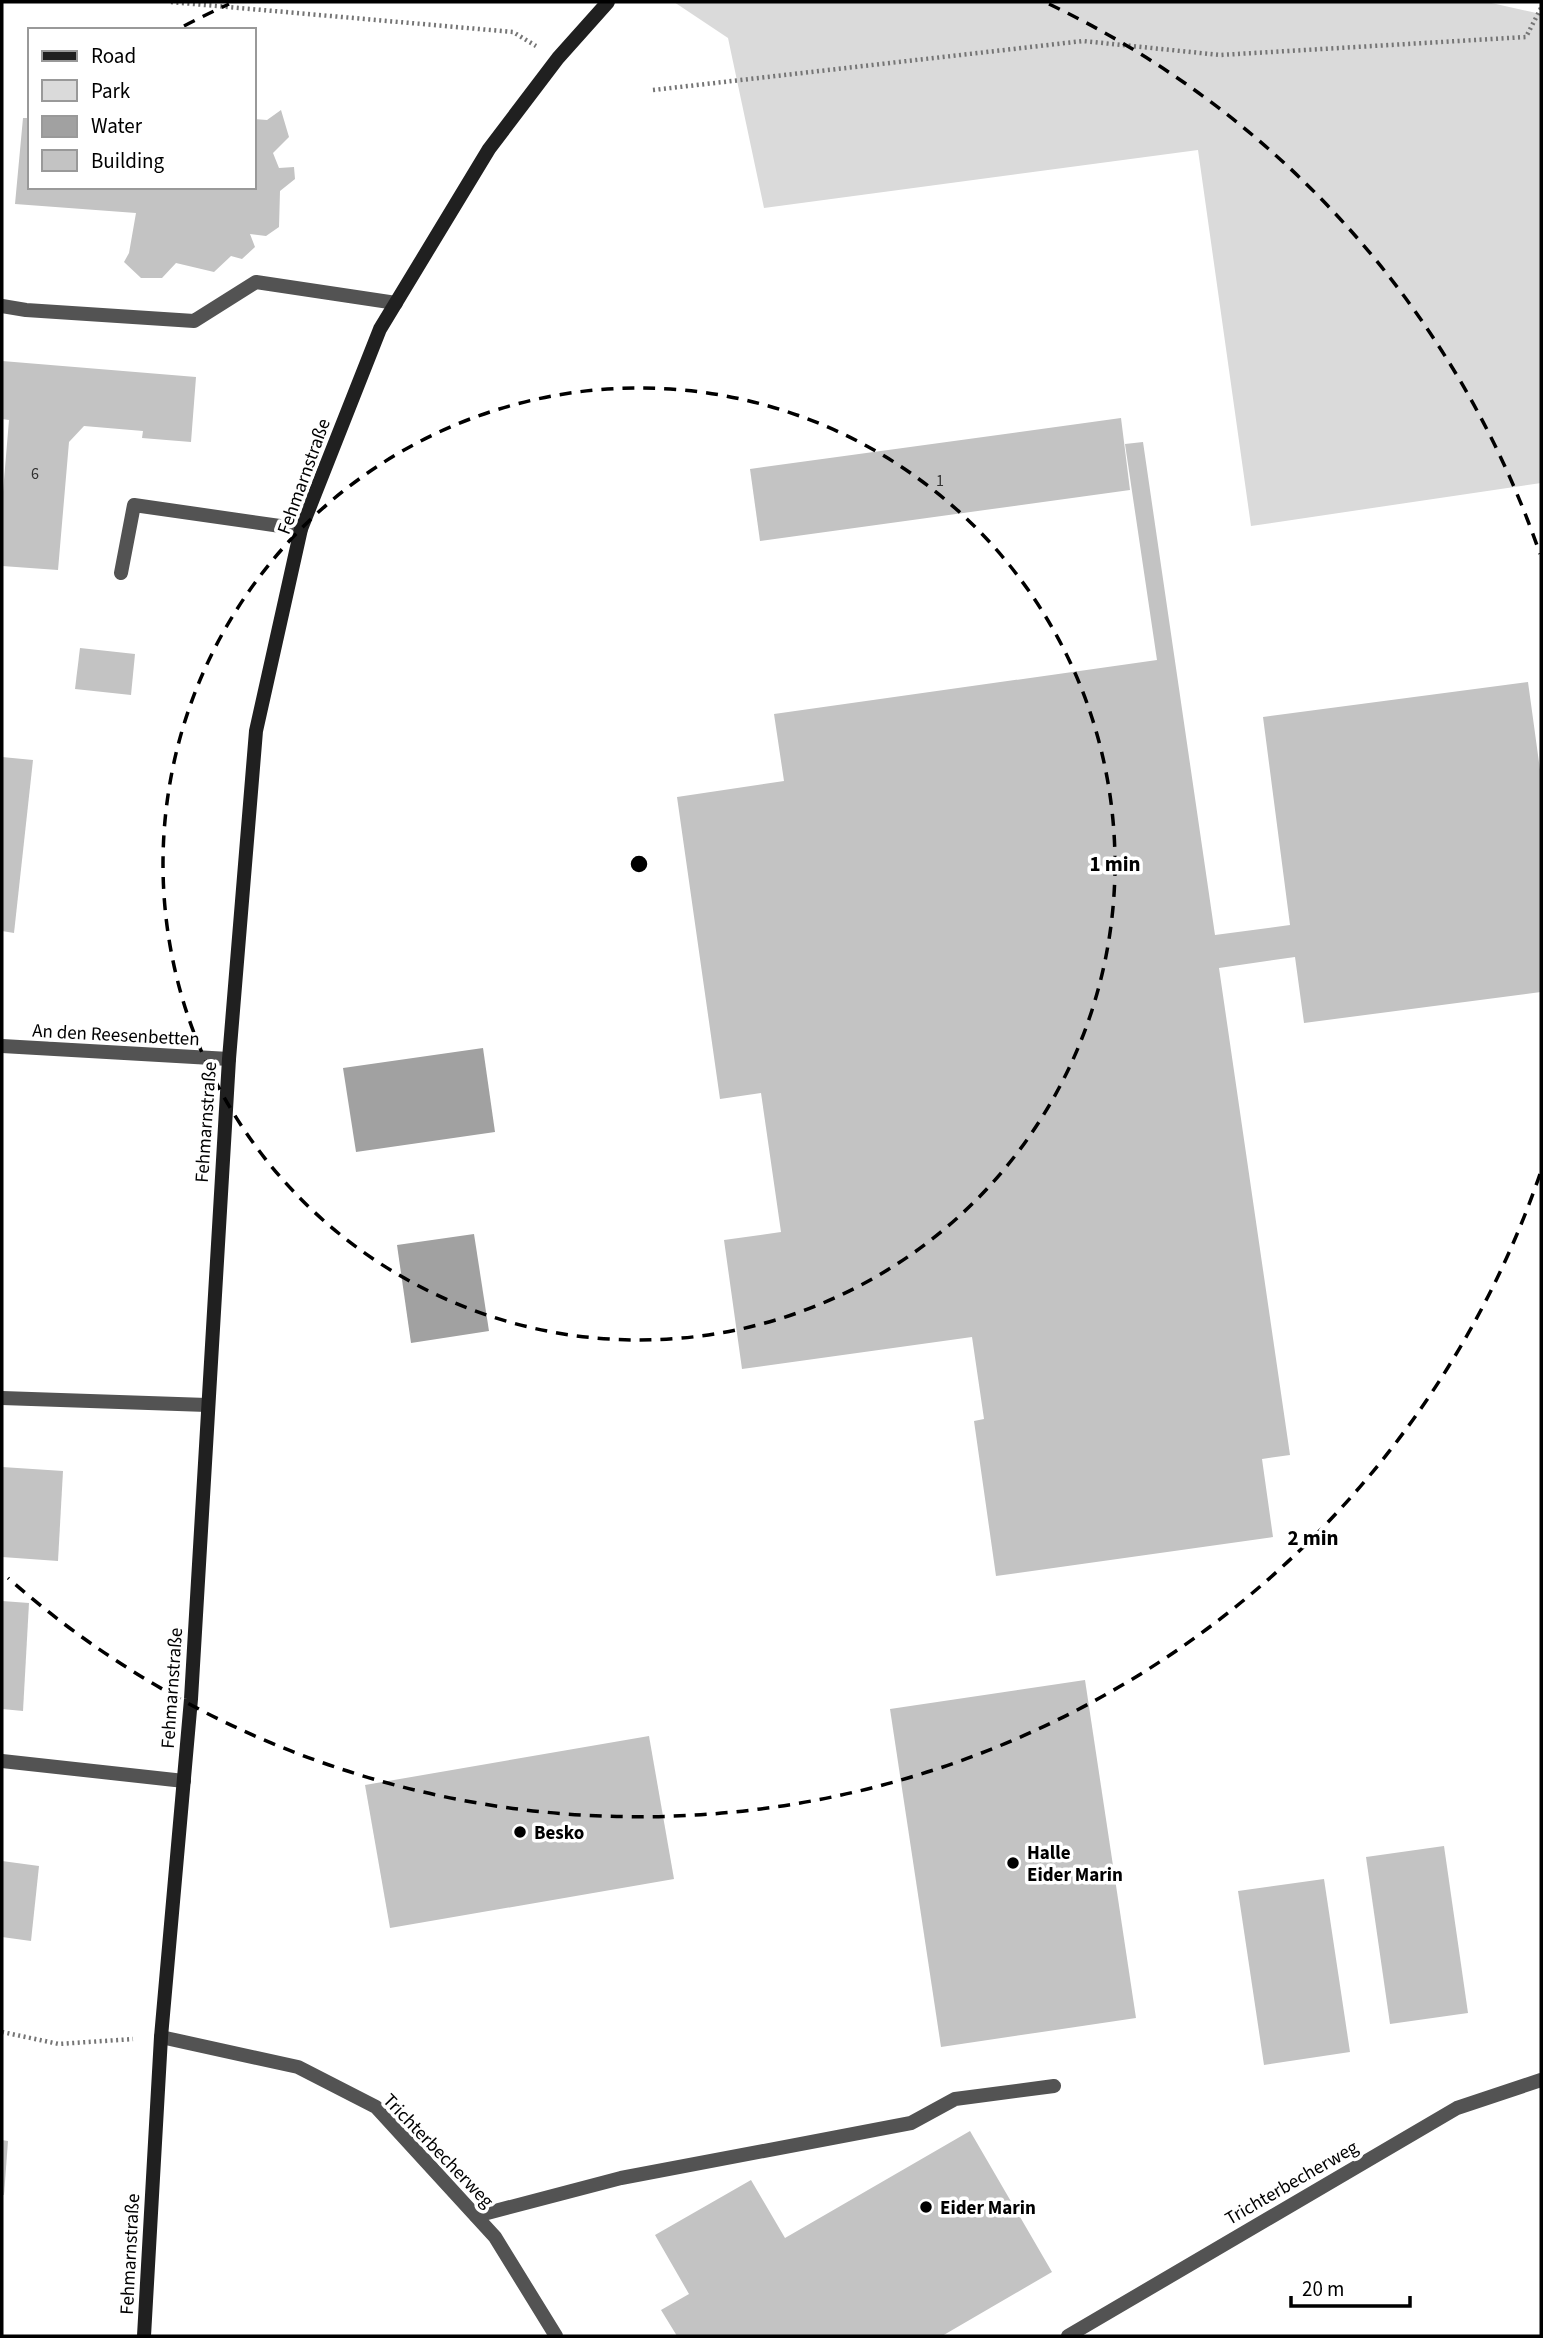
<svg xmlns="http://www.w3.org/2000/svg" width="1543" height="2338" font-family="'Source Sans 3',sans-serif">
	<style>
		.green { fill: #dadada }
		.water { fill: #a1a1a1 }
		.building { fill: #c3c3c3 }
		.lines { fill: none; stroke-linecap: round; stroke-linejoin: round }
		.path { stroke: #757575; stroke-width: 4.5; stroke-dasharray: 2 3.5; stroke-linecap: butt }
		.lane { stroke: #535353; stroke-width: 14 }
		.street { stroke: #535353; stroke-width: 14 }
		.secondary { stroke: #202020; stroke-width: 14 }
		.ring { fill: none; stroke: #000; stroke-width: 3.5; stroke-dasharray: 12 9 }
		.poi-dot { fill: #000; stroke: #fff; stroke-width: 2.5 }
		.labels { text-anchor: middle; stroke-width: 7; stroke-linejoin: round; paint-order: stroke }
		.number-label { font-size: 16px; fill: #313131 }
		.street-label { font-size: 19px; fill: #000; stroke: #fff }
		.poi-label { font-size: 19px; font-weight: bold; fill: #000; stroke: #fff; text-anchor: start }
		.centre { fill: #000; stroke: #fff; stroke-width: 3.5 }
		.ring-label { font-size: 21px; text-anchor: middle; font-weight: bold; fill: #000; stroke: #fff; stroke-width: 7; stroke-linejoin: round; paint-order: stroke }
	</style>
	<rect width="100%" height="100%" fill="#fff"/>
	<path class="green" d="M674,2H1487L1541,14V483L1251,526L1198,150L764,208L728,38Z"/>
	<g class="water">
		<path d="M483,1048L495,1132L356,1152L343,1068Z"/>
		<path d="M474,1234L489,1331L411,1343L397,1245Z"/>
	</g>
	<g class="building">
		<path d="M281,110L289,137L273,153L279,168L294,167L295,179L280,191L279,227L266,236L250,234L255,247L242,259L231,256L214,272L176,263L162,278H141L124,262L129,253L136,213L15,204L23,118H30V187H254V119L267,120Z"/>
		<path d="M2,361L196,377L191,442L142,438L143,431L84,426L69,442L58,570L2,566V504L9,420L2,419Z"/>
		<path d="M1121,418L1130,490L760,541L750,469Z"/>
		<path d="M1143,442L1215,935L1290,925L1263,717L1528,682L1541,777V992L1304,1023L1295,957L1219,968L1290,1455L1262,1459L1273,1537L996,1576L974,1421L984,1419L972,1337L742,1369L724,1240L781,1232L761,1093L720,1099L677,797L784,781L774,714L1157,660L1125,444Z"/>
		<path d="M80,648L135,654L131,695L75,689Z"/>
		<path d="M2,757L33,760L14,933L2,931Z"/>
		<path d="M2,1467L63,1471L58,1561L2,1557Z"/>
		<path d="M2,1601L29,1603L23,1711L2,1709Z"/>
		<path d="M1085,1680L1136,2018L941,2047L890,1709Z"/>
		<path d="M649,1736L674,1879L390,1928L365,1785Z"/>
		<path d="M1444,1846L1468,2013L1390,2024L1366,1857Z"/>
		<path d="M2,1861L39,1866L31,1941L2,1937Z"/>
		<path d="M1324,1879L1350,2052L1264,2065L1238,1891Z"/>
		<path d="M970,2131L1052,2272L942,2336H677L661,2310L689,2294L655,2235L751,2180L785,2238Z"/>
		<path d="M2,2140L8,2141L4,2195H2Z"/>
	</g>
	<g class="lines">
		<g class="path">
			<path d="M171,2L513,32L536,46"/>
			<path d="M653,90L1083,41L1220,55L1526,37L1541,8"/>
			<path d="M2,2032L59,2044L133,2039"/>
		</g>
		<g class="lane">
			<path d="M2,306L26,310L194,321L256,282L396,303"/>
			<path d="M121,573L134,505L301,529"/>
			<path d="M2,1398L207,1405"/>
			<path d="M2,1761L184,1781"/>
			<path d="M476,2216L621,2178L911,2123L955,2099L1054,2086"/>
		</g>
		<g class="street">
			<path d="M2,1046L229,1059"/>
			<path d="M161,2037L298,2067L376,2107L495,2237L556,2336"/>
			<path d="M1068,2336L1457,2108L1541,2080"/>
		</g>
		<path class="secondary" d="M144,2336L161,2037L191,1699L229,1059L256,731L301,529L380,329L489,149L558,58L608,2"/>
	</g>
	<g class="ring">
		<circle cx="639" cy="864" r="476"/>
		<path d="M1540 1174A953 953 0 0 1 8 1578M184 26A953 953 0 0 1 229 4M1049 4A953 953 0 0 1 1540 554"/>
	</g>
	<g class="poi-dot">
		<circle cx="520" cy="1832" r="7"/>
		<circle cx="1013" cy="1863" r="7"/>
		<circle cx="926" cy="2207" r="7"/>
	</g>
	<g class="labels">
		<g class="number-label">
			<text x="35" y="479">6</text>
			<text x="940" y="486">1</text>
		</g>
		<g class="street-label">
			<text transform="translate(303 476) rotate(-70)" y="7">Fehmarnstraße</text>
			<text transform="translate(116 1034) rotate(3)" y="7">An den Reesenbetten</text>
			<text transform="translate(205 1122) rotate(-86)" y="7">Fehmarnstraße</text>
			<text transform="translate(171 1688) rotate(-86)" y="7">Fehmarnstraße</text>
			<text transform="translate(439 2150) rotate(46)" y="7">Trichterbecherweg</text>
			<text transform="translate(1291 2182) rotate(-30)" y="7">Trichterbecherweg</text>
			<text transform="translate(129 2254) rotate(-87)" y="7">Fehmarnstraße</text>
		</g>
		<g class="poi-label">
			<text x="534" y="1839">Besko</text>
			<text x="1027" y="1859">Halle<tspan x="1027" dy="22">Eider Marin</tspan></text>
			<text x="940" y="2214">Eider Marin</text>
		</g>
	</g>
	<circle cx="639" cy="864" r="10" class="centre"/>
	<g class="ring-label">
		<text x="1115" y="871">1 min</text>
		<text x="1313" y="1545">2 min</text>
	</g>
	<rect width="1543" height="2338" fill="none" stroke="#000000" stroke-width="7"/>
	<rect x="28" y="28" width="228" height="161" fill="#ffffff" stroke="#999999" stroke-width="2"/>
	<rect x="42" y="51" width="35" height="10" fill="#202020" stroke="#999999" stroke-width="2"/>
	<text x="91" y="63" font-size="21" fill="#000000">Road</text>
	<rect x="42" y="80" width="35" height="21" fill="#dadada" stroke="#999999" stroke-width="2"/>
	<text x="91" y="98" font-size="21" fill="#000000">Park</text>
	<rect x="42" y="116" width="35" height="21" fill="#a1a1a1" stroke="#999999" stroke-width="2"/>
	<text x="91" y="133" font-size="21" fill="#000000">Water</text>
	<rect x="42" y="150" width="35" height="21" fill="#c3c3c3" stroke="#999999" stroke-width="2"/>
	<text x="91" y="168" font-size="21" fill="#000000">Building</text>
	<path d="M1291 2296v10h119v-10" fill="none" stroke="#000000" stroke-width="3.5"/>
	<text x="1302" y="2296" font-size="21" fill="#000000" stroke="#ffffff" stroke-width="5" paint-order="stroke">20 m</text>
</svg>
